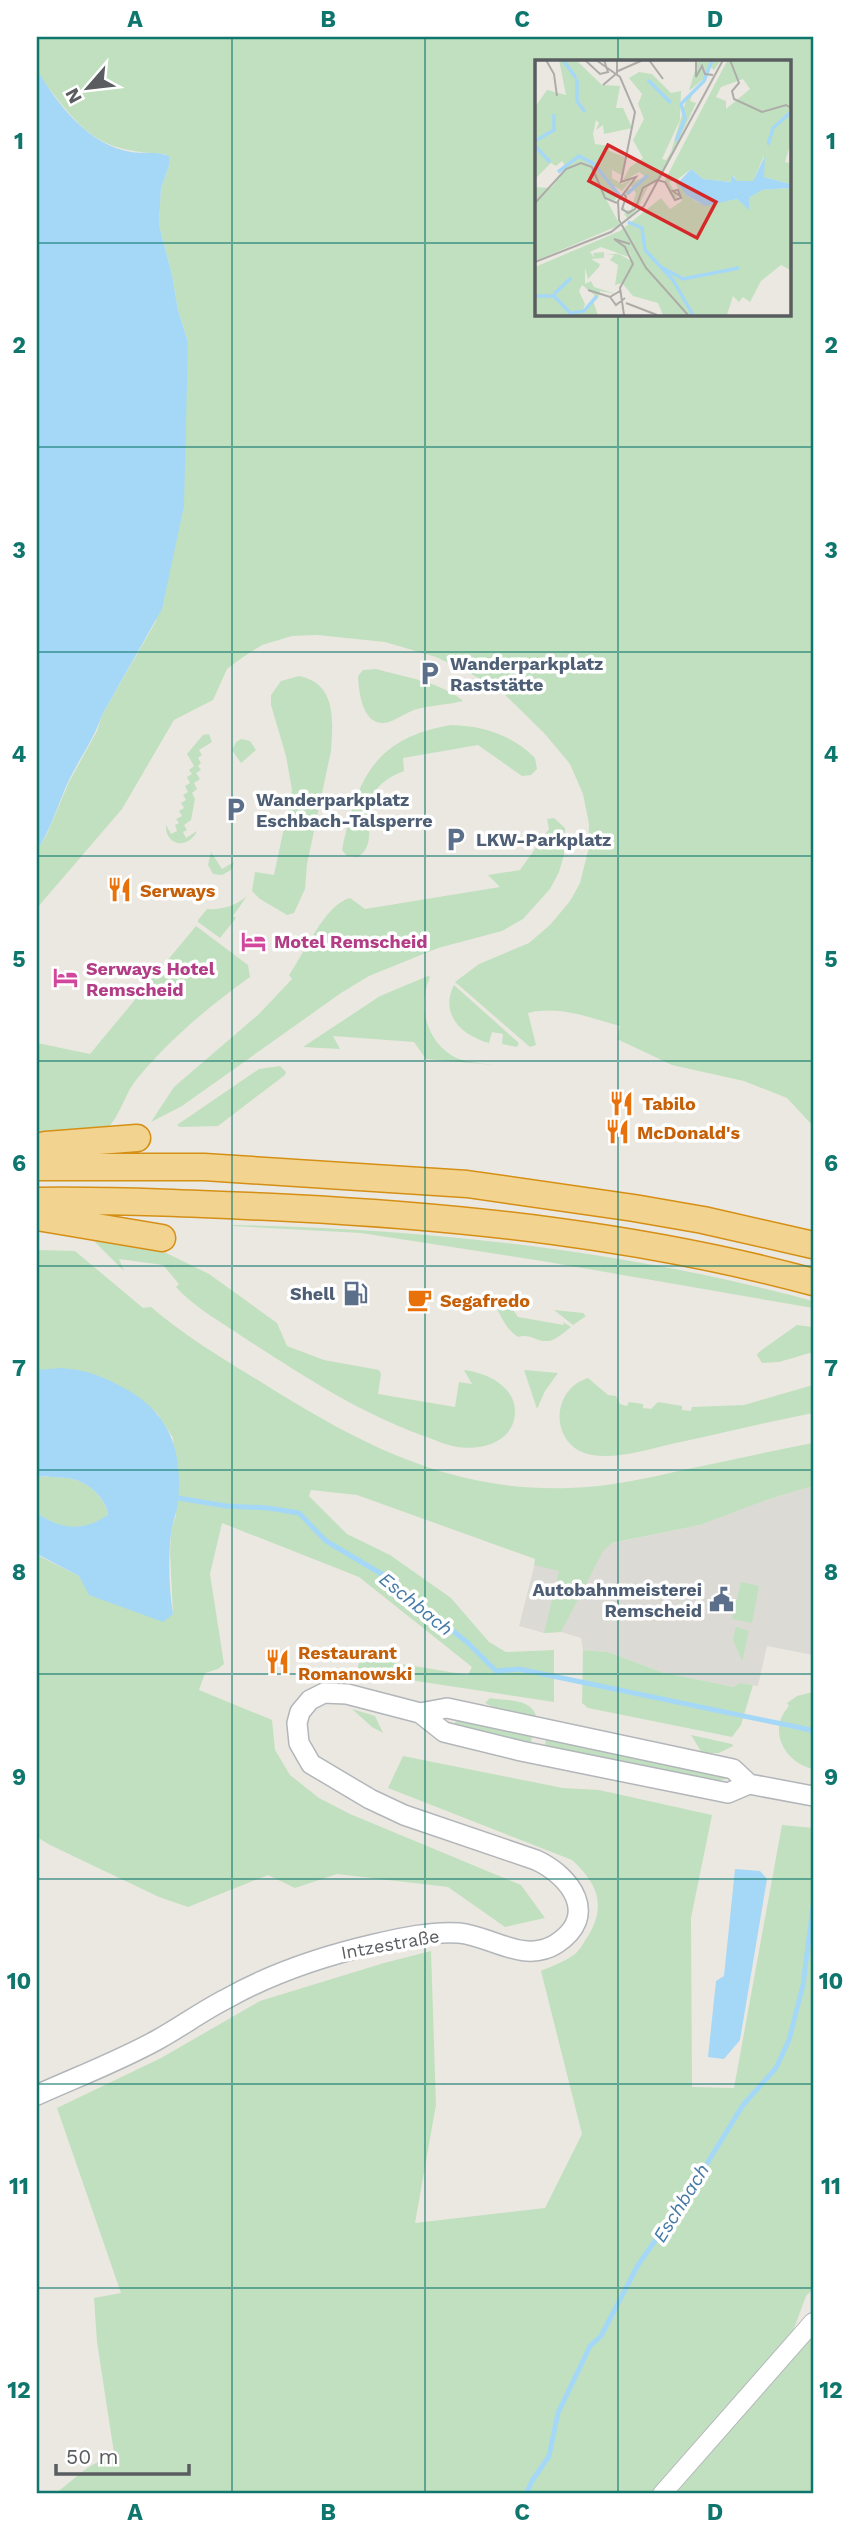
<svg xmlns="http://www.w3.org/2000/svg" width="850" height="2531" font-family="'Work Sans',sans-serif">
<rect width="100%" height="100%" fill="#ebe8e1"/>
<path fill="#dcdad5" d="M 813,1486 L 813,1655 L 767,1646 L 758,1686 L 739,1683 L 734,1687 L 661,1672 L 608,1652 L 583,1650 L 581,1638 L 561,1632 L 544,1633 L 519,1626 L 536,1559 L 700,1525 L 769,1499 Z"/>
<path fill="#c1e0bf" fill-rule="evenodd" d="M 37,37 L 813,37 L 813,1126 L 787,1098 L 744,1081 L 672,1065 L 617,1039 L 620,1026 C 590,1018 559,1005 528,1013 L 536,1045 L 530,1047 L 455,982 L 479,964 L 529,943 L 550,925 L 570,901 L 580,883 L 588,851 L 589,824 L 583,794 L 570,764 L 545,734 L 501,691 L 466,671 L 436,657 L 385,642 L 317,635 L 292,636 L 262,645 L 243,657 L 227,669 L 213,700 L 174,720 L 122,809 L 37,908 L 37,851 L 47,834 L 69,782 L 97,731 L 102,715 L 156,621 L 188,342 L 178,310 L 172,275 L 159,225 L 161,188 L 169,166 L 165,154 C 108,151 90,141 55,96 C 50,89 39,79 37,69 C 35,60 37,47 37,37 ZM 537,61 L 789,61 L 789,313 L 537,313 Z
M 376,669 C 401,676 444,683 463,701 C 447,705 430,705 414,710 C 405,713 394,722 384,723 C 362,724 359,692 358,676 L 363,670 Z
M 299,676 C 337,684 333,720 331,751 L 307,864 L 305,889 L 294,913 L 287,915 L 260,899 L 252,891 L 255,872 L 274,875 L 292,790 L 286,756 L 271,705 L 271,695 L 281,681 Z
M 451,725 C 484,726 512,735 535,758 L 537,769 L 531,775 L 522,776 L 478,745 L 403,758 L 404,771 C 343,794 387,838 358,857 L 347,856 L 342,850 C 357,779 374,738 451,725 Z
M 209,734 L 212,742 L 199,750 L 202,755 L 198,758 L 201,763 L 198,766 L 201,770 L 196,773 L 200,779 L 194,783 L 197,789 L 192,793 L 195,799 L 191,820 L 184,825 L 187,830 L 183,832 L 186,838 L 197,831 C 188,850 165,846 166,825 L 171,834 L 177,831 L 175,825 L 179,823 L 176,819 L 182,816 L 179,811 L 184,808 L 181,803 L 186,800 L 183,795 L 188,792 L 185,786 L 190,783 L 187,777 L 192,774 L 189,770 L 194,766 L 187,754 L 203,735 Z
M 241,739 L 250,741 L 256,750 L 241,763 L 232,750 L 236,742 Z
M 554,818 L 565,828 L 564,855 L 559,872 L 550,889 L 523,919 L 502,931 L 438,948 L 369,976 L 341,993 L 182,1106 L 151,1122 L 174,1087 L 259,1014 L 292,979 L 289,975 C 304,954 325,904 350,898 L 365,909 L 500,887 L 488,875 L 520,870 L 549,829 L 547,819 Z
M 211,852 L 222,869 L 234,862 L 231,870 L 222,875 L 213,874 L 208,865 Z
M 247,896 L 233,916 L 236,918 L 220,938 L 198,922 L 198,920 L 207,909 C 222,910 236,906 247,896 Z
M 196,926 L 248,965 L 250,977 C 208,1007 169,1040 136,1080 C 124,1095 117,1126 101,1132 C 89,1137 52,1136 37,1137 L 37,1043 L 90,1054 Z
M 428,976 L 430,977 C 418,1004 425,1038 451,1055 C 464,1063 480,1063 494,1065 L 426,1059 L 414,1042 L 333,1036 L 340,1049 L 303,1047 L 380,996 Z
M 454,985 L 519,1043 L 517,1047 L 502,1044 L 503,1034 L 492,1032 L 489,1043 C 462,1036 439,1014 454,985 Z
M 280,1066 L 286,1072 L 285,1075 L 218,1126 L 180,1127 L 177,1125 L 259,1069 Z
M 234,1225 C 428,1229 625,1250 813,1301 L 813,1308 L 542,1261 L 361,1233 L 233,1226 Z
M 92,1235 L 154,1247 L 209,1274 L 277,1323 L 287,1346 L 324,1360 L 379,1370 L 381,1374 L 378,1394 L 455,1407 L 459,1382 L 472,1384 L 464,1370 C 489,1373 521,1389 514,1420 C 508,1444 479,1450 457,1447 C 445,1445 433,1439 421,1435 C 357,1412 297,1372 240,1335 C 218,1320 194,1307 176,1287 L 179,1284 L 163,1265 L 119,1259 L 124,1271 L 93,1240 Z
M 37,1250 L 75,1251 L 143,1308 L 151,1307 C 185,1336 223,1359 261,1382 C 358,1443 449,1492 568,1488 C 609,1487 648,1478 688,1469 C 730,1460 772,1451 813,1443 L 813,1486 L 769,1499 L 700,1525 L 612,1543 L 603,1551 L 561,1632 L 544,1633 L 559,1571 L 534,1565 L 535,1559 L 357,1495 L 311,1490 L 309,1496 L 347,1534 L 390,1555 L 451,1598 L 489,1642 L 506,1652 L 554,1650 L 554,1702 L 357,1672 L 360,1657 L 468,1675 L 472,1667 L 359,1577 L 222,1523 L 210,1574 L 224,1664 L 218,1669 L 205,1673 L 199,1690 L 272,1720 L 275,1750 L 290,1775 L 319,1798 L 350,1814 L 521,1885 L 545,1918 L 505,1927 L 448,1887 L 337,1874 L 295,1888 L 268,1875 L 188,1907 L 159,1897 L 50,1845 L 37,1837 L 37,1555 L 79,1576 L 173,1614 L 170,1553 L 171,1530 L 176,1515 L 173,1438 L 157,1413 L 135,1395 L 46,1370 L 37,1370 Z
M 501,1302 L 508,1302 L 518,1317 L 564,1325 L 563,1322 L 571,1327 C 564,1332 555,1342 546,1341 C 534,1341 531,1333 518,1337 C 507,1330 503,1320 497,1309 Z
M 554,1310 L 583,1313 L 586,1316 L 573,1325 Z
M 797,1325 L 813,1327 L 813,1352 L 779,1362 L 762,1363 L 757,1355 L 759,1352 Z
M 524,1370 L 558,1373 L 545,1391 L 537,1409 Z
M 588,1378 L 608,1395 L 616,1396 L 620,1404 L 627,1406 L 629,1402 L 643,1404 L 643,1408 L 651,1409 L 658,1402 L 682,1406 L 682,1410 L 691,1411 L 692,1407 L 744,1405 L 813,1385 L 813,1413 C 766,1422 719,1434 671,1444 C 646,1450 618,1459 592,1455 C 550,1448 549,1390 588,1378 Z
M 37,1476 C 49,1478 64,1476 76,1480 C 91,1484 107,1501 108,1516 C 81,1532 63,1531 37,1513 Z
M 741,1582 L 759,1586 L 752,1623 L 732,1619 Z
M 736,1627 L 749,1631 L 742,1661 L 733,1640 Z
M 583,1650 L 608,1652 L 661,1672 L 734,1687 L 739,1683 L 753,1685 L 741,1725 L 732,1737 L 588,1708 L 582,1703 Z
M 813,1692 L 813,1769 C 784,1762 767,1730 789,1706 L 787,1703 L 797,1696 Z
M 490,1698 C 508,1701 533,1698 537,1719 L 502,1711 L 485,1703 Z
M 352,1709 L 375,1716 L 383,1733 L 372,1727 Z
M 457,1721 L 532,1736 L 531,1744 L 456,1725 L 454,1723 Z
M 691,1735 L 732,1744 L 733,1746 L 719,1753 L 702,1753 Z
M 546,1739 L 730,1777 L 730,1778 L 716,1781 L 545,1746 Z
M 403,1756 L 563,1788 L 599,1790 L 712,1815 L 691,1918 L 692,2087 L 734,2088 L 782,1825 L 813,1828 L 813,2289 L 806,2296 L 793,2331 L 652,2494 L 55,2494 L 87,2468 L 114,2453 L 97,2342 L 94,2298 L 121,2293 L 57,2108 L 161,2058 L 260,2001 L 384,1963 L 431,1951 L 436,2105 L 415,2223 L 545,2208 L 582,2134 L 541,1971 C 552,1966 566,1961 575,1954 C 580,1950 584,1942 588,1936 C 607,1905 597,1883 572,1860 L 388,1788 Z
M 813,2334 L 813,2494 L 674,2494 Z"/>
<path fill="#a5d8f6" d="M 37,70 C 58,105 89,145 131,152 C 143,154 157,151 169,156 L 169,166 L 161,188 L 159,225 L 172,275 L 178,310 L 188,342 L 184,506 L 162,609 L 102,715 C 94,739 80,758 69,780 C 58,804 51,829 37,851 Z
M 61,1368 C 88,1370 102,1376 126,1389 C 171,1414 183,1453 178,1502 C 177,1513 172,1523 171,1533 C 168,1558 169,1589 173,1614 L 163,1622 L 89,1595 L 79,1576 L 37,1554 L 37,1513 C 62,1530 82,1532 108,1515 C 107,1500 90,1484 76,1480 C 63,1476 49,1478 37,1476 L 37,1370 Z
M 735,1869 L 760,1871 L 767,1879 L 740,2040 L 724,2059 L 708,2057 L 716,1981 L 724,1976 Z"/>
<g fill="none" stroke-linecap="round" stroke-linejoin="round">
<path stroke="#a5d8f6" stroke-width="5" d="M 172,1497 L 226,1506 L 268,1508 L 299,1513 L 326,1541 L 385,1576 L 468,1643 L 496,1671 L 519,1669 L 811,1730 L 813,1733
M 526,2494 L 532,2481 L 549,2456 L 558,2413 L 590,2346 L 601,2336 L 638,2265 L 690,2191 L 743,2105 L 776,2068 L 789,2040 L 803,1985 L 813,1906"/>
<defs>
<path id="tertiary" d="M 662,2494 L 813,2322"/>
<path id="secondary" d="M 420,1713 L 444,1732 L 521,1751 L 728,1793 L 749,1784
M 37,2095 C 77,2077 119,2061 157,2040 C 181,2027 202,2011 226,1999 C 272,1973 323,1956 375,1944 C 401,1938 432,1931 459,1933 C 491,1936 524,1964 556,1944 C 600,1916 571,1876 536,1860 L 404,1815 L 370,1799 L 311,1764 L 299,1743 L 297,1723 L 300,1712 L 310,1700 L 324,1693 L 347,1694 L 420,1713 L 447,1708 L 733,1769 L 749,1784 L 813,1796"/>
<path id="motorway" d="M 37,1147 L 46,1145 L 137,1138
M 37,1167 L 204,1167 L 467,1184 L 634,1208 L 703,1220 L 813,1245
M 37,1201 C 121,1200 206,1204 291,1208 C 466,1217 643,1236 813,1282
M 37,1217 L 162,1238"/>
</defs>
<use href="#tertiary" stroke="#b3b6ba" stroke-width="20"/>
<use href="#secondary" stroke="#b2b6ba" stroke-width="22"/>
<use href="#motorway" stroke="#d68f15" stroke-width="29"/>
<use href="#tertiary" stroke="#fff" stroke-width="18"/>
<use href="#secondary" stroke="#fff" stroke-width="19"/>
<use href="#motorway" stroke="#f2d490" stroke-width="26"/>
</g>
<path fill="none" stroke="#0f766e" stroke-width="2" stroke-opacity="0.55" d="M 232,37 L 232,2494M 425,37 L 425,2494M 618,37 L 618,61M 37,243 L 537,243M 789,243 L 813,243M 618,313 L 618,2494M 37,447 L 813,447M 37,652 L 813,652M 37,856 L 813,856M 37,1061 L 813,1061M 37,1266 L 813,1266M 37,1470 L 813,1470M 37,1674 L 813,1674M 37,1879 L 813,1879M 37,2084 L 813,2084M 37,2288 L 813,2288"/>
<defs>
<symbol id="parking-bare" viewBox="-9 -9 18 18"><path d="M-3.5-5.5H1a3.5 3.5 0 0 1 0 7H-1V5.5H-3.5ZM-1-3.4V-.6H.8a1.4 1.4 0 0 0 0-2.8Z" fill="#5c6f8a" stroke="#fff" stroke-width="2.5" paint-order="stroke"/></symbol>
<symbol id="restaurant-bare" viewBox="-9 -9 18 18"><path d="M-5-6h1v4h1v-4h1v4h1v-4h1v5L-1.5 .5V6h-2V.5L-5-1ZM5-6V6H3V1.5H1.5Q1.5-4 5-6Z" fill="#e8710a" stroke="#fff" stroke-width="2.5" paint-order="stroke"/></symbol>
<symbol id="hotel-bare" viewBox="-9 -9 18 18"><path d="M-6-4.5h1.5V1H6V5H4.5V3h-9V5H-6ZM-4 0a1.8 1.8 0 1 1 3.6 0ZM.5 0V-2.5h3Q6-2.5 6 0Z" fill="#d1479c" stroke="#fff" stroke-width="2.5" paint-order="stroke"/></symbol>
<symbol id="fuel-bare" viewBox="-9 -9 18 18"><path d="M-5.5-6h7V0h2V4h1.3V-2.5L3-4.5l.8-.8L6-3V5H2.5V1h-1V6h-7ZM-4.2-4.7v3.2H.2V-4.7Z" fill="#5c6f8a" stroke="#fff" stroke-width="2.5" paint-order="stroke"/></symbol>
<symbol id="cafe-bare" viewBox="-9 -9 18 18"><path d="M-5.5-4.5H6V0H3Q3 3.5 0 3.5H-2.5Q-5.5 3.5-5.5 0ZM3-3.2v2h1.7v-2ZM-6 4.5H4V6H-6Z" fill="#e8710a" stroke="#fff" stroke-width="2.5" paint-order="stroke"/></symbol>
<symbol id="civic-bare" viewBox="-9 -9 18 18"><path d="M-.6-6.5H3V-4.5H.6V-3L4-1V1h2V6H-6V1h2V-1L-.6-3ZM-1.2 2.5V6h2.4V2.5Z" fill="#5c6f8a" stroke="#fff" stroke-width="2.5" paint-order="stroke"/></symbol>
</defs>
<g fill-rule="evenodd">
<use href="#parking-bare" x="412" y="656" width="35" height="35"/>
<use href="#parking-bare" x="218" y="792" width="35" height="35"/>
<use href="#parking-bare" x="438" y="822" width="35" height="35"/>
<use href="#restaurant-bare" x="102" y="872" width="35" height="35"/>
<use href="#hotel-bare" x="236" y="924" width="35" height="35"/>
<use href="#hotel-bare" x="48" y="960" width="35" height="35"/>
<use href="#restaurant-bare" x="604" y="1086" width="35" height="35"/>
<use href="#restaurant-bare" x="600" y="1114" width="35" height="35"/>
<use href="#fuel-bare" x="338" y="1276" width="35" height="35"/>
<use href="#cafe-bare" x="402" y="1282" width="35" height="35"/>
<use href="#civic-bare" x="704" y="1582" width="35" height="35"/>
<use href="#restaurant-bare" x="260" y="1644" width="35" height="35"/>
</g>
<g text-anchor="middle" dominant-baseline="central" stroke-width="7" stroke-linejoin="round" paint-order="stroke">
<g font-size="18" font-weight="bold" fill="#4e5e75" stroke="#fff" text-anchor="start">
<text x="450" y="663">Wanderparkplatz<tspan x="450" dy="21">Raststätte</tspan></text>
<text x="256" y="799">Wanderparkplatz<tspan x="256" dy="21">Eschbach-Talsperre</tspan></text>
<text x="476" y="839">LKW-Parkplatz</text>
<text x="335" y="1293" text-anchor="end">Shell</text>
<text x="702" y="1589" text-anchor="end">Autobahnmeisterei<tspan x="702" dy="21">Remscheid</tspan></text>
</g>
<g font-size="18" font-weight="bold" fill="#c56008" stroke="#fff" text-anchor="start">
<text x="140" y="890">Serways</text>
<text x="642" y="1103">Tabilo</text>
<text x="637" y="1132">McDonald's</text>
<text x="440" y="1300">Segafredo</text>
<text x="298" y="1652">Restaurant<tspan x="298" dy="21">Romanowski</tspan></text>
</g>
<g font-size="18" font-weight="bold" fill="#b23c85" stroke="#fff" text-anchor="start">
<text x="274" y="941">Motel Remscheid</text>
<text x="86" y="968">Serways Hotel<tspan x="86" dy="21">Remscheid</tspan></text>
</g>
<g font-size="18" fill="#595d60" stroke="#fff">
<text transform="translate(390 1944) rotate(-10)">Intzestraße</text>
</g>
<g font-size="19" font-style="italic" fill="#457aa6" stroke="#fff">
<text transform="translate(416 1604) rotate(39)">Eschbach</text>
<text transform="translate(681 2203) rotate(-58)">Eschbach</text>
</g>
</g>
<g transform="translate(535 60)">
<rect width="256" height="256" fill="#ebe8e1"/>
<path d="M 24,0 L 41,0 L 67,25 L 85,26 L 81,48 L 88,48 L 97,68 L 69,74 L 68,65 L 61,70 L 64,63 L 61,60 L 58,74 L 60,84 L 81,87 L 74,87 L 74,91 L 90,97 L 88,116 L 77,110 L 77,118 L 87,124 L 97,119 L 87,131 L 76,124 L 85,134 L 80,140 L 71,139 L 85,165 L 0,201 L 0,127 L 16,128 L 32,108 L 27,101 L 21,106 L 16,103 L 0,119 L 0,47 L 12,30 L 31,35 ZM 163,0 L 186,0 L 179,10 L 174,6 L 173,15 L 154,31 ZM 255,0 L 255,85 L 250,102 L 255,103 L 255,124 L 229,117 L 229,96 L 218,121 L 202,121 L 198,115 L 196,122 L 168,119 L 156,109 L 143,119 L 151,135 L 162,142 L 170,145 L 202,139 L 214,149 L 214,138 L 227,130 L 255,128 L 255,210 L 246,205 L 226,221 L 215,242 L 208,237 L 204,242 L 198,236 L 192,255 L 128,255 L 123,243 L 98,236 L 87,223 L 80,225 L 83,205 L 75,200 L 79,195 L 70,194 L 84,194 L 98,202 L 94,191 L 94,197 L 66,187 L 55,192 L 60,198 L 58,193 L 69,192 L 69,198 L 56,199 L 65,204 L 64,207 L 53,219 L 50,208 L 50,224 L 56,221 L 59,227 L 81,234 L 65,231 L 63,238 L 47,225 L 44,231 L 50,244 L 48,250 L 58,241 L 63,255 L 0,255 L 0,207 L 85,171 L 126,138 L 135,149 L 147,141 L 140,120 L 134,122 L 144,140 L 135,134 L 130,120 L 192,1 ZM 208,19 L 215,29 L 191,49 L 191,41 L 181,37 L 186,27 ZM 104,12 L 117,14 L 136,33 L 146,31 L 145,60 L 127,99 L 131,100 L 136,92 L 152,37 L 158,32 L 155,41 L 161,43 L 126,118 L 123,121 L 113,127 L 103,147 L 123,124 L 93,159 L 89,154 L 99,151 L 109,129 L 124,119 L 108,128 L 97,151 L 94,153 L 89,150 L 87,147 L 88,144 L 90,150 L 96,150 L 101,133 L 95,125 L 92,136 L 89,132 L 97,122 L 111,117 L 104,112 L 87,122 L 95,107 L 108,98 L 98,80 L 109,59 L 103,44 L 107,34 L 94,18 Z" fill="#c1e0bf" fill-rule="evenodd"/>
<path d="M 230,96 L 229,117 L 255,124 L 255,128 L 227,130 L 214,138 L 214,150 L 202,139 L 170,146 L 151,135 L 143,123 L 156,109 L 168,119 L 196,122 L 197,115 L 202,121 L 218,121 Z" fill="#a5d8f6"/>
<path fill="none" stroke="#a5d8f6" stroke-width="3.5" d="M 28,0 L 41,18M 42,19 L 42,41 L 50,52M 113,20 L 136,43M 0,81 L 19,70 L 19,54M 141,81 L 150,58 L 146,44 L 169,21 L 177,0M 233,85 L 238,68 L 256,52M 0,86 L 15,102M 23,112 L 44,96 L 59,104 L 85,136M 92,134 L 113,115M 93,162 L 107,168 L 110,190 L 138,220 L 158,255M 126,207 L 148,219 L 204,208M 19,234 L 36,218M 0,236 L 19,236 L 37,255M 37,253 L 49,251 L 62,236"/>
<path fill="none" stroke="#adaca9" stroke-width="2" d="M 11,0 L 19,14 L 22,36M 50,0 L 65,14 L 73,12 L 69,0M 61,0 L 85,17 L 100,52 L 86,122 L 101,117 L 83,141 L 84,160 L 111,208 L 153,255M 114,0 L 128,19M 161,0 L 161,17 L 167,6 L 170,14 L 178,15M 195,0 L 204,23 L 197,31 L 199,39 L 227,52 L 251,45 L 256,48M 83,11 L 108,0M 68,25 L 82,13 L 82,0M 88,133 L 91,137 L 87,149 L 93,153 L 100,149 L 108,128 L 122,120 L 130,122 L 140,140 L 146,138 L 143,130 L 138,131 L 145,136M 0,143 L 31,109 L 46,103 L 57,107 L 70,138 L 82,143M 0,202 L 76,172 L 109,146 L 188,0M 53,230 L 75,237 L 85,231M 75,237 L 81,245 L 90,238M 91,243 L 122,255M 89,255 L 85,228 L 98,204 L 90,187 L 79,179 L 95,184"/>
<path fill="#d62828" fill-opacity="0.15" stroke="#d62828" stroke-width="3.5" d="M 73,85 L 181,142 L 162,178 L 54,121 Z"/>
<rect width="256" height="256" fill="none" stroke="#595d60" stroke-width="3.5"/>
</g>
<rect width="850" height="2531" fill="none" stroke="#ffffff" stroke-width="77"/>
<g transform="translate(88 88) rotate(242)" stroke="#ffffff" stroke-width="5" paint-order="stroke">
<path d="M0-5L12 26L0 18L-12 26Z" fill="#595d60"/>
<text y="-10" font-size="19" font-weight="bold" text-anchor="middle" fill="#595d60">N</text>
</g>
<path d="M56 2464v10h133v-10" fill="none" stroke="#595d60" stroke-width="3.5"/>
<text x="66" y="2464" font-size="21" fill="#595d60" stroke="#ffffff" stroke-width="5" paint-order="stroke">50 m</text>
<rect x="38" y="38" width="774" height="2454" fill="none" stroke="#0f766e" stroke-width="2.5"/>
<g font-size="23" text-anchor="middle" font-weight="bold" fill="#0f766e">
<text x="135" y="27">A</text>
<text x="328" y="27">B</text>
<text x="522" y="27">C</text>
<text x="715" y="27">D</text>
<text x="19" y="149">1</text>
<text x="831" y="149">1</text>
<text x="19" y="353">2</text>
<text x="831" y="353">2</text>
<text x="19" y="558">3</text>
<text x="831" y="558">3</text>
<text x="19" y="762">4</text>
<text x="831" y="762">4</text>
<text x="19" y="967">5</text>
<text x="831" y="967">5</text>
<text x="19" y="1171">6</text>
<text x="831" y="1171">6</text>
<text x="19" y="1376">7</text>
<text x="831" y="1376">7</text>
<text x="19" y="1580">8</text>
<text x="831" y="1580">8</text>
<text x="19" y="1785">9</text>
<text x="831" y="1785">9</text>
<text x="19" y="1989">10</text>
<text x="831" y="1989">10</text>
<text x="19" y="2194">11</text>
<text x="831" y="2194">11</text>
<text x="19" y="2398">12</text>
<text x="831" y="2398">12</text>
<text x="135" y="2520">A</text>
<text x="328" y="2520">B</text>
<text x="522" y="2520">C</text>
<text x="715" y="2520">D</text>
</g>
</svg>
